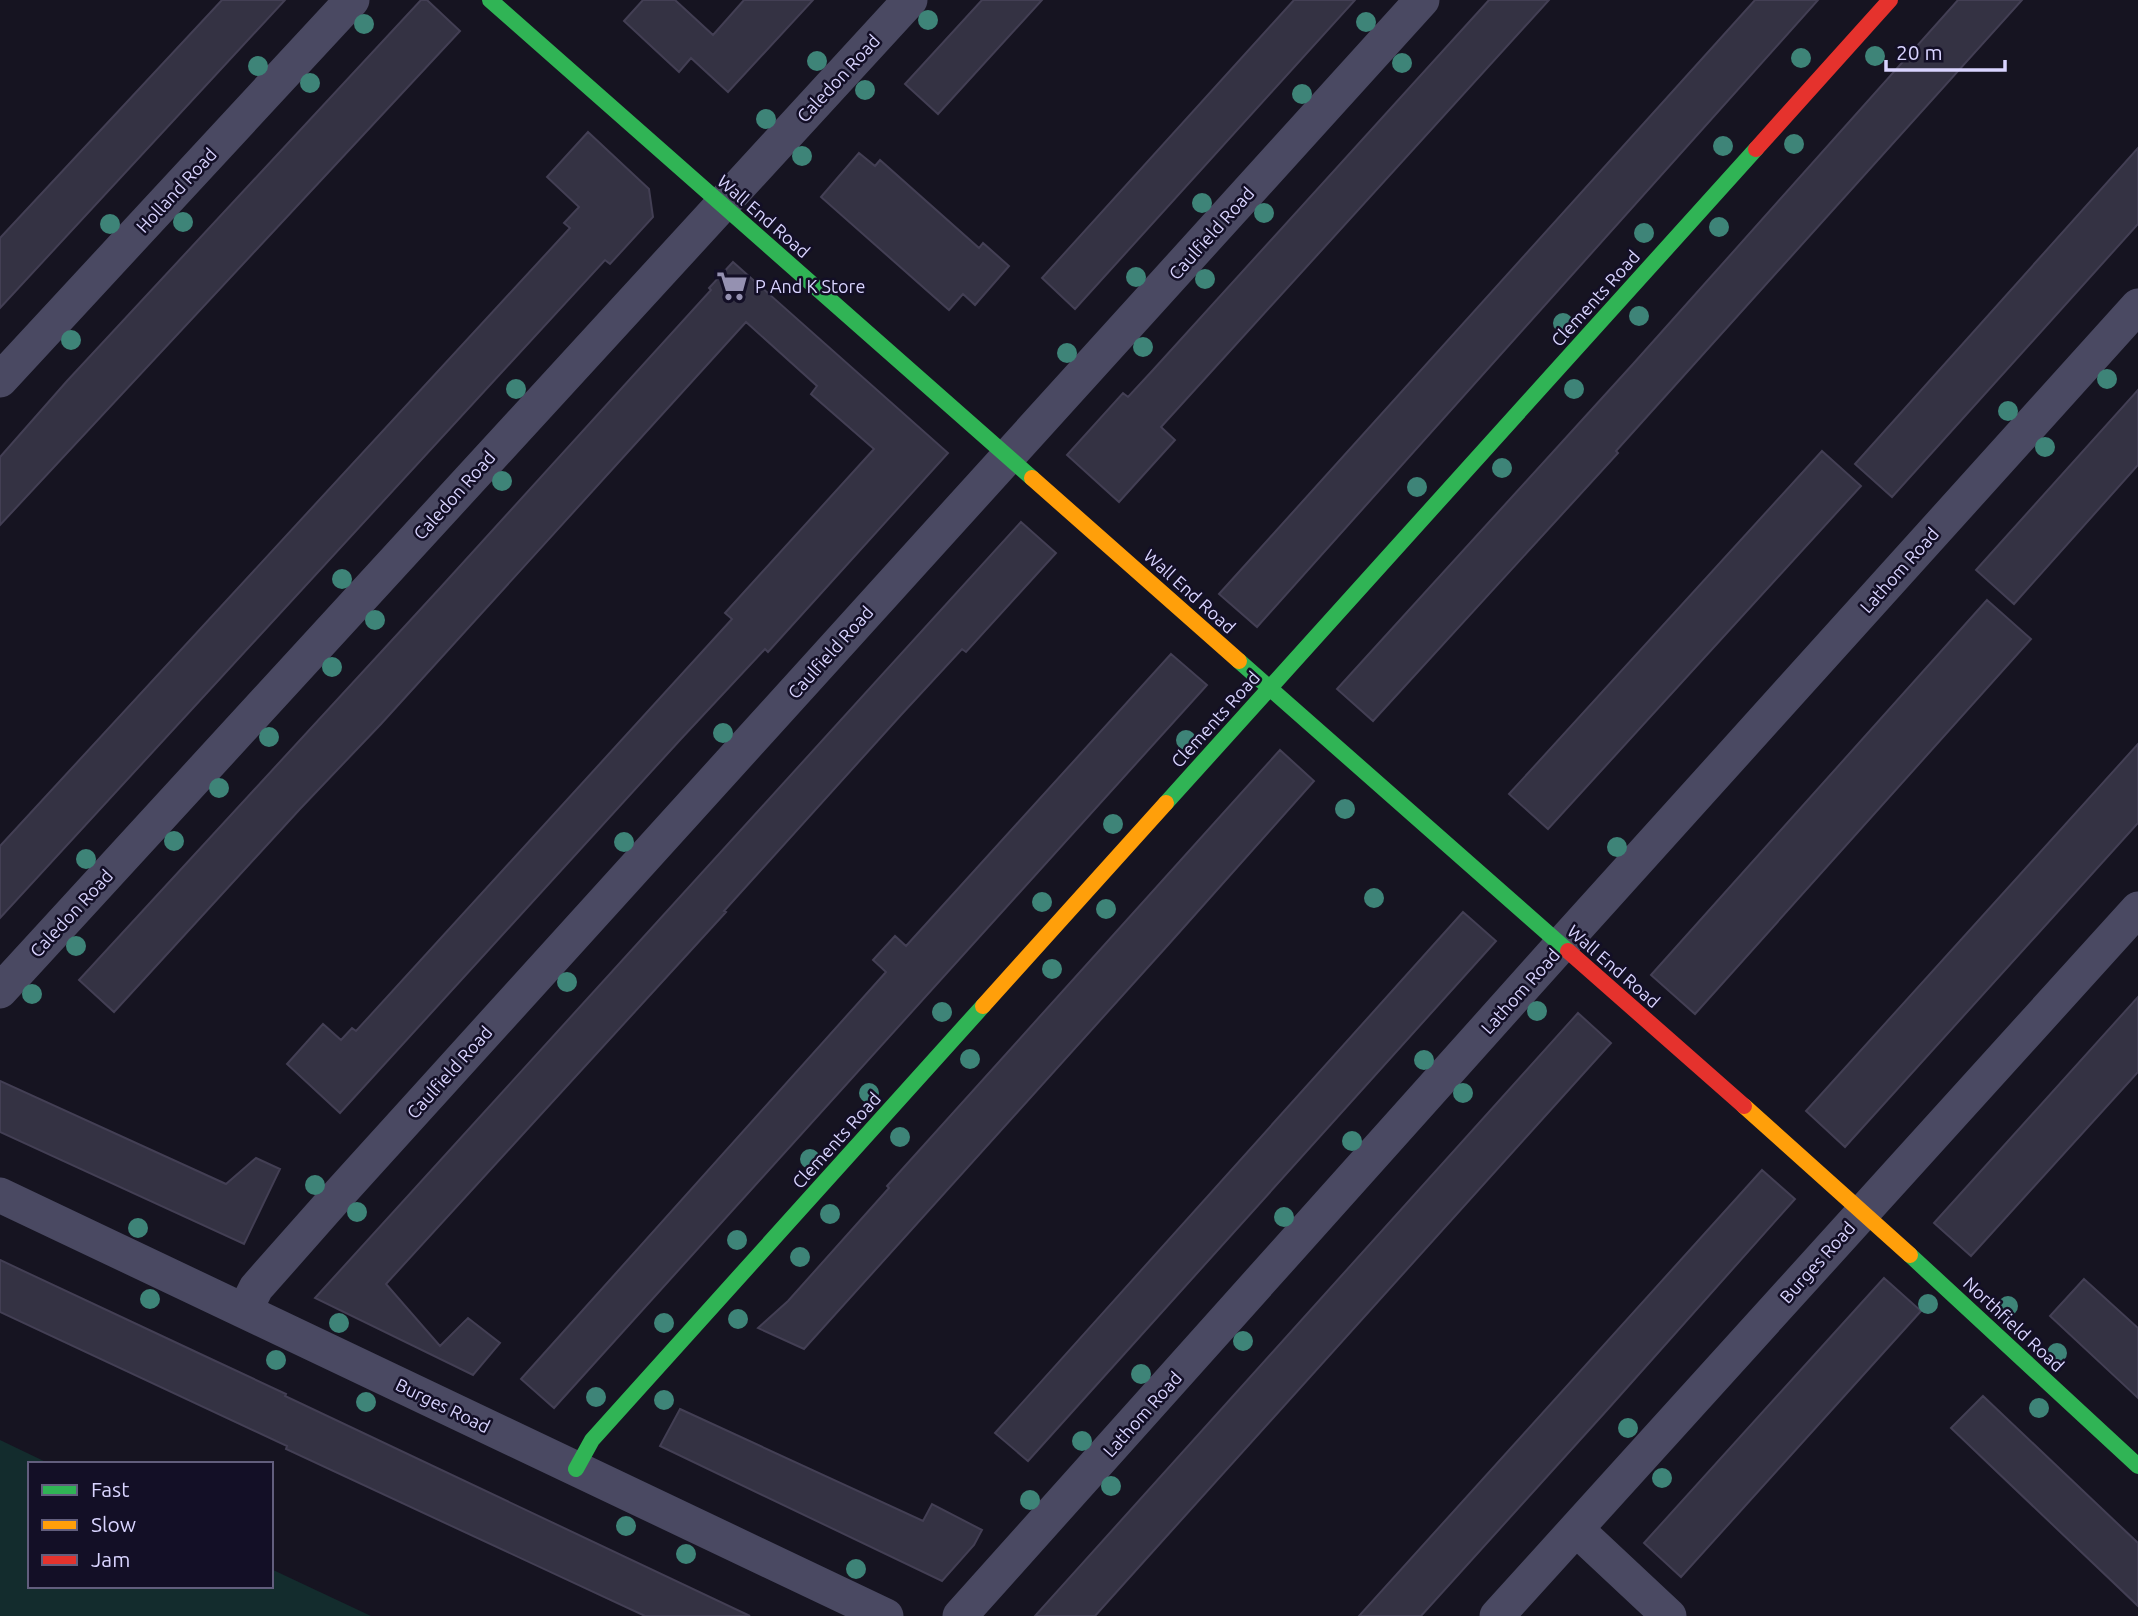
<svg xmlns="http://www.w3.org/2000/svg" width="2138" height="1616" font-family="Ubuntu,sans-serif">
<rect width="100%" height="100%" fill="#161421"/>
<path fill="#132c2d" d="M 0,1440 L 50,1464 L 30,1464 L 30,1586 L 271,1586 L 271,1569 L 371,1616 L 0,1616 Z"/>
<path fill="#343243" stroke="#433f54" stroke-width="2" d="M 222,0 L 285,0 L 0,308 L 0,238 Z
M 421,0 L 427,0 L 460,31 L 0,525 L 0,457 L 67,381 Z
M 643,0 L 675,0 L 713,35 L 744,0 L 813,0 L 728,92 L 691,58 L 679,72 L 624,21 Z
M 982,0 L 1042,0 L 938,114 L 905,84 Z
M 1294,0 L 1355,0 L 1075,309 L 1042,278 Z
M 1489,0 L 1549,0 L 1161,427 L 1175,440 L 1119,502 L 1067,455 L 1123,393 L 1128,397 L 1153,370 Z
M 1755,0 L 1818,0 L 1257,627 L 1219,594 Z
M 1958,0 L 2022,0 L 1616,451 L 1618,453 L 1373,721 L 1337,689 L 1633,364 Z
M 588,132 L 649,189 L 653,217 L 610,264 L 605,260 L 0,918 L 0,846 L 570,228 L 564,223 L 579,207 L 547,177 Z
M 2138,148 L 2138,224 L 1892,497 L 1855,464 Z
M 859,153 L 875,166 L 880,160 L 979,248 L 983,243 L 1009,266 L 975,305 L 963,294 L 949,310 L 821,197 Z
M 733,262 L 948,453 L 768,652 L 765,649 L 680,740 L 340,1113 L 287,1064 L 323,1024 L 341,1040 L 352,1028 L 356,1031 L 732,619 L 725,613 L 874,449 L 811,394 L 817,386 L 746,322 L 381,724 L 300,809 L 114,1012 L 79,980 L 440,588 L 711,290 L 709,288 Z
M 2138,390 L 2138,465 L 2014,604 L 1976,570 Z
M 1822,451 L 1861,486 L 1548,829 L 1509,794 Z
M 1021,522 L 1056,553 L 966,652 L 962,649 L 901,715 L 724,911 L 726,912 L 386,1284 L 440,1346 L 468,1318 L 500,1343 L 473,1375 L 315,1298 Z
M 1987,600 L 2031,639 L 1695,1014 L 1651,975 Z
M 1171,654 L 1207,685 L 554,1408 L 521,1379 L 886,972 L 873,960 L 895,936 L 906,946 Z
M 2138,744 L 2138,823 L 1845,1147 L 1806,1111 Z
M 1280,750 L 1314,781 L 1168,945 L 804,1349 L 758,1328 L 788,1301 L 889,1188 L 887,1186 Z
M 1463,912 L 1496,941 L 1028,1461 L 995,1433 Z
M 2138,997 L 2138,1072 L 1971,1256 L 1934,1223 Z
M 1578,1013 L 1611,1043 L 1147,1558 L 1095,1616 L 1035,1616 Z
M 0,1081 L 226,1184 L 256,1158 L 280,1169 L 244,1244 L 0,1132 Z
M 1762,1170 L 1795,1199 L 1608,1409 L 1421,1616 L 1359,1616 Z
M 0,1260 L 209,1358 L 286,1394 L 285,1396 L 750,1616 L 645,1616 L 286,1449 L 287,1446 L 0,1312 Z
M 1884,1278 L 1921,1311 L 1681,1577 L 1644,1543 Z
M 2084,1279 L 2138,1328 L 2138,1398 L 2050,1316 Z
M 1983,1396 L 2138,1543 L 2138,1606 L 1951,1428 Z
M 680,1409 L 923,1521 L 932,1504 L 982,1530 L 974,1545 L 942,1581 L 660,1446 Z"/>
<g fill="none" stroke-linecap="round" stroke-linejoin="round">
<path stroke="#4a4962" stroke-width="35" d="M 0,380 L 352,0
M 0,991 L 910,0
M 0,1195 L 886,1616
M 245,1310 L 256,1288 L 340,1193 L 1422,0
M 1576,1529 L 1669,1616
M 960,1616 L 1561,945 L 2138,306
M 1497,1616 L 2138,909"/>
<path stroke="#30b455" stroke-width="16" d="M 490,0 L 1032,478
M 1239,661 L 1568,951
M 1166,803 L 1756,149
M 1910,1255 L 2138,1466
M 576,1469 L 592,1440 L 983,1006"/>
<path stroke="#ff9f0a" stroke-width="16" d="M 1032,478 L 1239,661
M 983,1006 L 1166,803
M 1744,1106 L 1910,1255"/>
<path stroke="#e5322d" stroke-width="16" d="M 1756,149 L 1890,0
M 1568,951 L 1744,1106"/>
</g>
<g fill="#3e8478">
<circle cx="928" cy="20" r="10"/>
<circle cx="1366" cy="22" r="10"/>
<circle cx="364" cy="24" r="10"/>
<circle cx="1875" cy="56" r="10"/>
<circle cx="1801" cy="58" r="10"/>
<circle cx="817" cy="61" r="10"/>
<circle cx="1402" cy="63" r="10"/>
<circle cx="258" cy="66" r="10"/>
<circle cx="310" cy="83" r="10"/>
<circle cx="865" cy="90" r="10"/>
<circle cx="1302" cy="94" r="10"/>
<circle cx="766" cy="119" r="10"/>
<circle cx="1794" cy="144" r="10"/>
<circle cx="1723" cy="146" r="10"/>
<circle cx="802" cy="156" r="10"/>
<circle cx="1202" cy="203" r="10"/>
<circle cx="1264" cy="213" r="10"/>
<circle cx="183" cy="222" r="10"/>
<circle cx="110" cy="224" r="10"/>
<circle cx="1719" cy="227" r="10"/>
<circle cx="1644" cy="233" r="10"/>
<circle cx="1136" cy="277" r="10"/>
<circle cx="1205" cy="279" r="10"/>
<circle cx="1639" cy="316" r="10"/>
<circle cx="1563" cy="323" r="10"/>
<circle cx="71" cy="340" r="10"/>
<circle cx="1143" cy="347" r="10"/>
<circle cx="1067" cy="353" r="10"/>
<circle cx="2107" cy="379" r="10"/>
<circle cx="516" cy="389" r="10"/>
<circle cx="1574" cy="389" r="10"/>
<circle cx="2008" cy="411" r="10"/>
<circle cx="2045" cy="447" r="10"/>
<circle cx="1502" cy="468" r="10"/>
<circle cx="502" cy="481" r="10"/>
<circle cx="1417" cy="487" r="10"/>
<circle cx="342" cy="579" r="10"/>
<circle cx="375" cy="620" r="10"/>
<circle cx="332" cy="667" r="10"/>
<circle cx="723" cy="733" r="10"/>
<circle cx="269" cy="737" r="10"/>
<circle cx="1186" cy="740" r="10"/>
<circle cx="219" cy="788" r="10"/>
<circle cx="1345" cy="809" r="10"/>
<circle cx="1113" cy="824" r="10"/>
<circle cx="174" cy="841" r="10"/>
<circle cx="624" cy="842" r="10"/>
<circle cx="1617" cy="847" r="10"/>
<circle cx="86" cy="859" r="10"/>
<circle cx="1374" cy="898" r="10"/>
<circle cx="1042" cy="902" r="10"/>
<circle cx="1106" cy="909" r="10"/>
<circle cx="76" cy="946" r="10"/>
<circle cx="1052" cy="969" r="10"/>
<circle cx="567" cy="982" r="10"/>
<circle cx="32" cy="994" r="10"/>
<circle cx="1537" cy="1011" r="10"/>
<circle cx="942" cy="1012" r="10"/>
<circle cx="970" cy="1059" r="10"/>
<circle cx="1424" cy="1060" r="10"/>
<circle cx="869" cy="1093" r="10"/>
<circle cx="1463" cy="1093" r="10"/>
<circle cx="900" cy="1137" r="10"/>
<circle cx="1352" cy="1141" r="10"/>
<circle cx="810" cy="1159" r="10"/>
<circle cx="315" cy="1185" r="10"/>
<circle cx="357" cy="1212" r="10"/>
<circle cx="830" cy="1214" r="10"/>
<circle cx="1284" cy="1217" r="10"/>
<circle cx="138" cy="1228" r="10"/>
<circle cx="737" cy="1240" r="10"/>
<circle cx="800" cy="1257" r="10"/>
<circle cx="150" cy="1299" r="10"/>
<circle cx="1928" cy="1304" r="10"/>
<circle cx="2008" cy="1306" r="10"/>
<circle cx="738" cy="1319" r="10"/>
<circle cx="339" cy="1323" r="10"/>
<circle cx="664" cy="1323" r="10"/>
<circle cx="1243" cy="1341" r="10"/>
<circle cx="2057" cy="1353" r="10"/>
<circle cx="276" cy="1360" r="10"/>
<circle cx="1141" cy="1374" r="10"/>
<circle cx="596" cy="1397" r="10"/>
<circle cx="664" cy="1400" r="10"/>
<circle cx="366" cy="1402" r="10"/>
<circle cx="2039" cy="1408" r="10"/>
<circle cx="1628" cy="1428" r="10"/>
<circle cx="1082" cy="1441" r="10"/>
<circle cx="1662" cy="1478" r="10"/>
<circle cx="1111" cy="1486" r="10"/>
<circle cx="1030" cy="1500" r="10"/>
<circle cx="626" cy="1526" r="10"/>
<circle cx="686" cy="1554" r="10"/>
<circle cx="856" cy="1569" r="10"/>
</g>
<defs>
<symbol id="supermarket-bare" viewBox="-9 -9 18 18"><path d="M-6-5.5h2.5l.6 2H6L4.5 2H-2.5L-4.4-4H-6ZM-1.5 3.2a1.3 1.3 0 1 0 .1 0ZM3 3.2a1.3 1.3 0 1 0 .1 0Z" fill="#9591b1" stroke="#130f26" stroke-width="2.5" paint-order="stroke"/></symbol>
</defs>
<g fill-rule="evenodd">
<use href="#supermarket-bare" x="710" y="264" width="44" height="44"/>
</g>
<g text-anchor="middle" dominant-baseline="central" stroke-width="5" stroke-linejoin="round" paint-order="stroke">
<g font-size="18" fill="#d9d4ff" stroke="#130f26">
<text transform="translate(838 78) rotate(-47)">Caledon Road</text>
<text transform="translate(176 190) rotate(-47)">Holland Road</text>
<text transform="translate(764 216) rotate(41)">Wall End Road</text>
<text transform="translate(1211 233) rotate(-48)">Caulfield Road</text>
<text transform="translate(1595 298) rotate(-48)">Clements Road</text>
<text transform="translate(454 495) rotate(-48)">Caledon Road</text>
<text transform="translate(1899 570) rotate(-48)">Lathom Road</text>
<text transform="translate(1190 591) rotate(42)">Wall End Road</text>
<text transform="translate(830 652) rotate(-48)">Caulfield Road</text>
<text transform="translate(1215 719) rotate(-48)">Clements Road</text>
<text transform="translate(71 913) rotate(-47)">Caledon Road</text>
<text transform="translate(1614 966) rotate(41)">Wall End Road</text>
<text transform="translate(1520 991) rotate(-48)">Lathom Road</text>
<text transform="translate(449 1072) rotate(-48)">Caulfield Road</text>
<text transform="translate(836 1140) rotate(-48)">Clements Road</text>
<text transform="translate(1817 1262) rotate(-48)">Burges Road</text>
<text transform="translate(2014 1324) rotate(43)">Northfield Road</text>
<text transform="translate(443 1405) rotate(26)">Burges Road</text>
<text transform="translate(1142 1414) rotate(-48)">Lathom Road</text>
</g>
<g font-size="18" fill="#d9d4ff" stroke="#130f26" text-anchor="start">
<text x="755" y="286">P And K Store</text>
</g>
</g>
<rect x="28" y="1462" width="245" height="126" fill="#130f26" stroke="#625e7d" stroke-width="2"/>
<rect x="42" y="1485" width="35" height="10" fill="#30b455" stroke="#625e7d" stroke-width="2"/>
<text x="91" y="1497" font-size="21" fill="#d9d4ff">Fast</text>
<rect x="42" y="1520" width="35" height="10" fill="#ff9f0a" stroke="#625e7d" stroke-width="2"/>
<text x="91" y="1532" font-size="21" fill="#d9d4ff">Slow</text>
<rect x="42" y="1555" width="35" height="10" fill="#e5322d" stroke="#625e7d" stroke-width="2"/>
<text x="91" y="1567" font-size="21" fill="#d9d4ff">Jam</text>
<path d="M1886 60v10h119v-10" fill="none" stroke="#d9d4ff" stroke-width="3.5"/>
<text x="1896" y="60" font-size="21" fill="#d9d4ff" stroke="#130f26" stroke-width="5" paint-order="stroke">20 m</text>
</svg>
